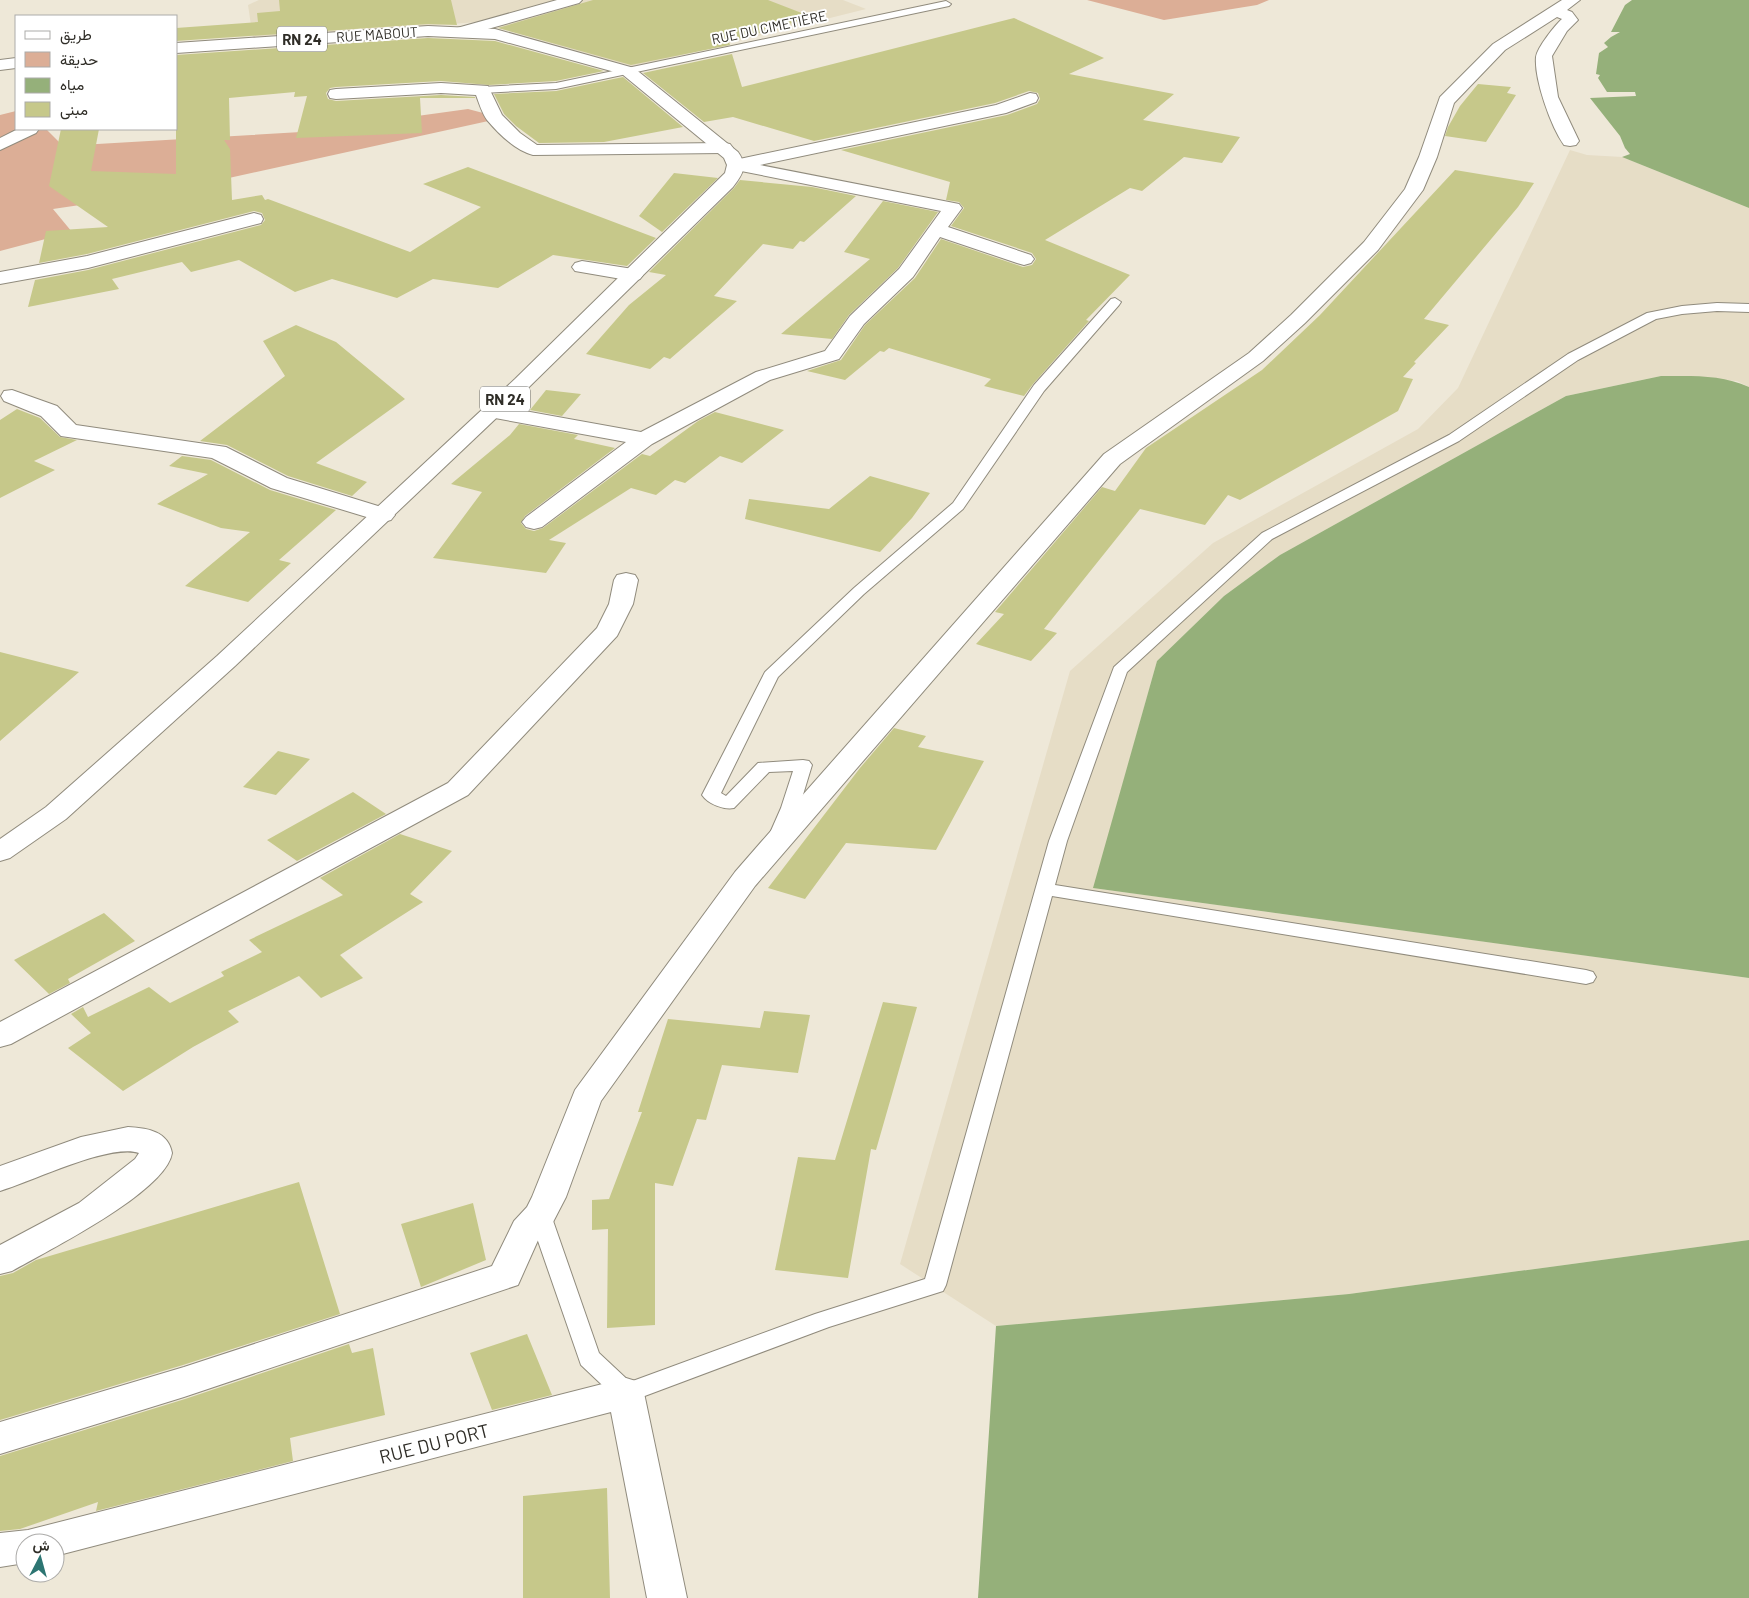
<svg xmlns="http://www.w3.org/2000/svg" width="1749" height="1598" font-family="Barlow,Vazirmatn,sans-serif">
<rect width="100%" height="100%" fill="#eee8d8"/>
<path fill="#e6ddc6" d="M 259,0 L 843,0 L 866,9 L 633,67 L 478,22 L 253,39 L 248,5 Z
M 1570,150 L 1587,155 L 1622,157 L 1749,208 L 1749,387 L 1737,381 L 1661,376 L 1566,396 L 1280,555 L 1224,596 L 1157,661 L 1094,888 L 1749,978 L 1749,1240 L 1349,1294 L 996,1326 L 900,1264 L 1070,671 L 1213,543 L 1418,429 L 1458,388 Z"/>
<path fill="#dcae96" d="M 1087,0 L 1269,0 L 1257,5 L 1164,20 Z
M 468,109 L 502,118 L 161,193 L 53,209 L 72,232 L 0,251 L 0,115 L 16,111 L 16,129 L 46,129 L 63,146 L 301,132 Z"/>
<path fill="#95b07a" d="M 1632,0 L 1749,0 L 1749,208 L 1622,157 L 1630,154 L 1625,148 L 1620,136 L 1590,98 L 1636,96 L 1635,92 L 1607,92 L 1598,78 L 1600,75 L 1596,74 L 1599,53 L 1608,47 L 1604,43 L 1611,37 L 1620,32 L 1611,32 L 1625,5 Z
M 1661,376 C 1691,376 1721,374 1749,387 L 1749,978 L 1093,888 L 1157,661 L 1224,596 L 1280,555 L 1566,396 Z
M 1749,1240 L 1749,1598 L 978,1598 L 996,1326 L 1349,1294 Z"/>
<path fill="#c6c88a" d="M 279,0 L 451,0 L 457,25 L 428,24 L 176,41 L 176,28 L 258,22 L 257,13 L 280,11 Z
M 593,0 L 768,0 L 812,17 L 729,42 L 730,45 L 631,65 L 498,28 Z
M 1014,18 L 1104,58 L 1069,74 L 1174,94 L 1143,120 L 1240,137 L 1222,163 L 1184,157 L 1142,191 L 1130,188 L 1045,240 L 1130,275 L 1086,320 L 1089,321 L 1033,384 L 1024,396 L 984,386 L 991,379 L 889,348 L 884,352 L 880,351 L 845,380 L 807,371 L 841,360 L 865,325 L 915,278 L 941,239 L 1023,267 L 1032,265 L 1036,259 L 1032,253 L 951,226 L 964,208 L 959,202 L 946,200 L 950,182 L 841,150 L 1007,115 L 1037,104 L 1040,99 L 1038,93 L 1029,91 L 995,103 L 814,141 L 733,117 L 704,122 L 643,73 L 732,54 L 742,87 Z
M 428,38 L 495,41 L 604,71 L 556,81 L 489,85 L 441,81 L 336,87 L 330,88 L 326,93 L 328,99 L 336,101 L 441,95 L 475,97 L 475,98 L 420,98 L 422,133 L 296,138 L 307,96 L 294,97 L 295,92 L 229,98 L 230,140 L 224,140 L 230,149 L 232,200 L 262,195 L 265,200 L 268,199 L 410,252 L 481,207 L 423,184 L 468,167 L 656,238 L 627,266 L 553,255 L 498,288 L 433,279 L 397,298 L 332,279 L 295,292 L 239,260 L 191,272 L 182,262 L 112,279 L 119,289 L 28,307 L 35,280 L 88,270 L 261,225 L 265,220 L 262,213 L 254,211 L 87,254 L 39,263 L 46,231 L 108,227 L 49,186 L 61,129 L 99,129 L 91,171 L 176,174 L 176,55 Z
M 623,77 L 683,127 L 604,142 L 539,143 L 516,126 L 504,114 L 494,94 L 556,91 Z
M 1478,84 L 1511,87 L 1507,93 L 1516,95 L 1486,142 L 1445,136 L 1448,127 L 1460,106 Z
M 1455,170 L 1534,183 L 1518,207 L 1424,319 L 1449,325 L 1414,362 L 1416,363 L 1403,377 L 1413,379 L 1398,411 L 1240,500 L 1228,495 L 1205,525 L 1140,509 L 1044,629 L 1057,633 L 1031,661 L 976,644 L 1004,614 L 995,612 L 1102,487 L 1115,491 L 1146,448 L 1262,370 L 1320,315 Z
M 674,173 L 718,178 L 662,232 L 639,216 Z
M 740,180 L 812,187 L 856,196 L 804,242 L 800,241 L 793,249 L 763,244 L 714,296 L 737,301 L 670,359 L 664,357 L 650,369 L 586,354 L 629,305 L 666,275 L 649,272 L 734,188 Z
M 883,201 L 938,212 L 898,268 L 849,315 L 832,339 L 781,334 L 870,259 L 844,252 Z
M 296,325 L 336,342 L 405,399 L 316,463 L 367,482 L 352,496 L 288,476 L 227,445 L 200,441 L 285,376 L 263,341 Z
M 546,390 L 581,394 L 562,416 L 530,410 Z
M 17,409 L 40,418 L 60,437 L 77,440 L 34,461 L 55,470 L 0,498 L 0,420 Z
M 715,412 L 784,430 L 742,463 L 720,456 L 685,483 L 675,480 L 656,495 L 631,488 L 549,540 L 566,543 L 546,573 L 433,558 L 482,492 L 451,484 L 510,435 L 519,424 L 578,435 L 574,439 L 615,448 L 525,516 L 521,523 L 526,529 L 534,531 L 543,528 L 642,454 L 650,456 L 698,421 Z
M 182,456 L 211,460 L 270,490 L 336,510 L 279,560 L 291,563 L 248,602 L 185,586 L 250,532 L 221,528 L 157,504 L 208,474 L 169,466 Z
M 870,476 L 930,493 L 912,518 L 880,552 L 745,519 L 749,499 L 829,509 Z
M 0,652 L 79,672 L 0,741 Z
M 894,728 L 926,736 L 918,747 L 984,761 L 936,850 L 846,843 L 805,899 L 768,888 L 860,768 Z
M 278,751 L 310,759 L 276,795 L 243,787 Z
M 353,792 L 386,814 L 297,861 L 267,840 Z
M 400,834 L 452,851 L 410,894 L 423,902 L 340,955 L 363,978 L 321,998 L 299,976 L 228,1011 L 239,1022 L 193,1047 L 123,1091 L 68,1048 L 91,1033 L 71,1014 L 83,1007 L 88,1017 L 149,987 L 170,1003 L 224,976 L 221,972 L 262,952 L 249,940 L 343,895 L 320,878 Z
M 104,913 L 135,941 L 68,979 L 70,983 L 49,994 L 14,960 Z
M 883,1002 L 917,1007 L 876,1150 L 871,1149 L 848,1278 L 775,1270 L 798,1157 L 835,1160 Z
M 764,1011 L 810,1015 L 798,1073 L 722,1065 L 706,1120 L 697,1119 L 673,1186 L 655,1183 L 655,1325 L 607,1328 L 608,1229 L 592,1230 L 592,1200 L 609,1199 L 642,1112 L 638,1112 L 668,1019 L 760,1028 Z
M 299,1182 L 340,1314 L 183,1365 L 0,1420 L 0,1276 L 13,1273 L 36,1260 Z
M 473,1203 L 486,1260 L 421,1287 L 401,1224 Z
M 527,1334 L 552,1395 L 492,1410 L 470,1353 Z
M 349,1344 L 352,1353 L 373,1348 L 385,1415 L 290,1438 L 293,1461 L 96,1511 L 98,1502 L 20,1529 L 0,1531 L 0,1456 L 185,1399 Z
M 607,1488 L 610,1598 L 523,1598 L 523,1496 Z"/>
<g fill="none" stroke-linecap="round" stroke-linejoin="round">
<defs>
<path id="service" d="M 946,1 L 951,4 L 949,6 L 556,89 L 482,93 L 477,90 L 482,87 L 556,83 Z
M 1115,298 L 1121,302 L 1119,305 L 1044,391 L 963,509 L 864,594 L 778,677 L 721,793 L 726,796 L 758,763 L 803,760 L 809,761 L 812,765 L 799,808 L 785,837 L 779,839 L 773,837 L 770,833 L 781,808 L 793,771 L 769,772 L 734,808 C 724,810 708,804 702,795 L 765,672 L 854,588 L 953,503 L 1034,385 L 1111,299 Z
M 1717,303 L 1749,304 L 1749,312 L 1717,311 L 1682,314 L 1656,319 L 1578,360 L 1459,441 L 1272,539 L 1127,672 L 1067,841 L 1055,885 L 1586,970 L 1593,972 L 1596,977 L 1593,982 L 1586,984 L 1052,896 L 946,1285 L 943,1291 L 829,1327 L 626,1403 L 618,1400 L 581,1365 L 529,1215 L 532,1209 L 540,1207 L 548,1209 L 551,1215 L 599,1353 L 630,1382 L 815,1314 L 925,1279 L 1049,841 L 1114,667 L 1262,533 L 1449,435 L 1568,354 L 1647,313 L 1682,306 Z"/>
<path id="minor" d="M 557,0 L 582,0 L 579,3 L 463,36 L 457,34 L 455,31 L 457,28 Z
M 1562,0 L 1580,0 L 1567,10 L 1572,12 L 1578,20 L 1567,31 L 1552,56 L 1558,97 L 1579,141 L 1576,145 L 1570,146 L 1564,145 C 1551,127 1534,79 1536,57 C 1537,48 1555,25 1562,19 L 1557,17 L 1505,50 L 1454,103 L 1437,157 L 1423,190 L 1378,250 L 1305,323 L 1263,361 L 1120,464 L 755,886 L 601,1101 L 566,1197 L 552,1224 L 539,1238 L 518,1285 L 184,1397 L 0,1454 L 0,1422 L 184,1367 L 492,1266 L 514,1221 L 527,1207 L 532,1197 L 575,1090 L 735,872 L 762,841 L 1104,454 L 1249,353 L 1291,315 L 1364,242 L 1405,189 L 1419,157 L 1440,97 L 1493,44 Z
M 441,83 L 488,86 L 502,115 L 520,133 L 537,145 L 724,143 L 730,144 L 733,148 L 730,152 L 724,153 L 533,155 C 516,151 498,133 487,120 C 482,113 479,103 476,95 L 441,93 L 336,99 L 330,98 L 328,94 L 330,90 L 336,89 Z
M 1030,93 L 1036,94 L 1038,98 L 1036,102 L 1006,113 L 760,165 L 959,204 L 962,208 L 948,227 L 1031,255 L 1034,259 L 1031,263 L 1024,265 L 1017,263 L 940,237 L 913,277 L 864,324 L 839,359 L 770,380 L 652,444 L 542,527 L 534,529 L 526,527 L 522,522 L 526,517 L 626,442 L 484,416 L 481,411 L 484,406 L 492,405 L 641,432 L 756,372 L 825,351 L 850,316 L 899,269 L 941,211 L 736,170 L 730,169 L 727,165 L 730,161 L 996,105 Z
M 254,213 L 261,215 L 263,219 L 261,223 L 88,268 L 0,284 L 0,272 L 87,256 Z
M 582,261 L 633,269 L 640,271 L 643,275 L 640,279 L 633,281 L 575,271 L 572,267 L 575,263 Z
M 12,390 L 57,406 L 76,425 L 226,447 L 287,478 L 391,510 L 395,515 L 391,520 L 383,522 L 271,488 L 212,458 L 61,436 L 41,416 L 4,401 L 1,396 L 4,391 Z
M 626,573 L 635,575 L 638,580 L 633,604 L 617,636 L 468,795 L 11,1044 L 0,1047 L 0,1022 L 448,783 L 597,628 L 609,604 L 614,580 L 617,575 Z"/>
<path id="tertiary" d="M 18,129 L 39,129 L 36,133 L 0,150 L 0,138 Z
M 128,1127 C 147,1128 168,1131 172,1153 C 166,1192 47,1251 12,1271 L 0,1274 L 0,1245 L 79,1203 L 135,1159 L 139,1153 C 110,1143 31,1182 0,1191 L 0,1166 L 81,1137 Z
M 626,1378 L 639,1382 L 644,1393 L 687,1598 L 647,1598 L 611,1412 L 55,1556 L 55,1543 L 25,1543 L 25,1563 L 0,1567 L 0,1533 L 28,1530 Z"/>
<path id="primary" d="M 428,26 L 495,29 L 634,68 L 738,152 C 748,166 743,174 733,187 L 529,387 L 235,666 L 66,819 L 10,858 L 0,861 L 0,839 L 46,807 L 217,656 L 515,379 L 725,173 L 727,165 L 724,158 L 622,74 L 495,39 L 428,36 L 176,53 L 176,43 Z
M 16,58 L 16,68 L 0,70 L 0,60 Z"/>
</defs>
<use href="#service" stroke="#908b7d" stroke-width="2"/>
<use href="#minor" stroke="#908b7d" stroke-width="2"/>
<use href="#tertiary" stroke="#908b7d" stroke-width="2"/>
<use href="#primary" stroke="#908b7d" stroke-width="2"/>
<use href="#service" fill="#fff" fill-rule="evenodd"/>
<use href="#minor" fill="#fff" fill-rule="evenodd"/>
<use href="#tertiary" fill="#fff" fill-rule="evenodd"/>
<use href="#primary" fill="#fff" fill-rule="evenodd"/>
</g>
<g text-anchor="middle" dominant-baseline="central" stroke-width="4" stroke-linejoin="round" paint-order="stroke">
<g font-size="14" fill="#2f2d27" stroke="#fff">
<text transform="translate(769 27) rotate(-12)">RUE DU CIMETIÈRE</text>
<text transform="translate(377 34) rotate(-4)">RUE MABOUT</text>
</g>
<g fill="#fff" stroke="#6d6c68" stroke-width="1">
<rect x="277" y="26.5" width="50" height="25" rx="4"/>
<rect x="480" y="386.5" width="50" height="25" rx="4"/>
</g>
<g font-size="15" font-weight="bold" fill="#2f2d27">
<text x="302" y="39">RN 24</text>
<text x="505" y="399">RN 24</text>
</g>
<g font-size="19" fill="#2f2d27" stroke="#fff">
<text transform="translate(434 1443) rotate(-14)">RUE DU PORT</text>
</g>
</g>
<rect x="15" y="15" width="162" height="115" fill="#ffffff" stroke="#acaba9"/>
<rect x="25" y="31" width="25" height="8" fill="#ffffff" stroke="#acaba9"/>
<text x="60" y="40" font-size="15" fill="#2f2d27">طريق</text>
<rect x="25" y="52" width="25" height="15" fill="#dcae96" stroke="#acaba9"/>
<text x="60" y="65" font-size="15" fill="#2f2d27">حديقة</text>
<rect x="25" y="78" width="25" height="15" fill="#95b07a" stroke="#acaba9"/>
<text x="60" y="90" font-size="15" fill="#2f2d27">مياه</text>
<rect x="25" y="102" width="25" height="15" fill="#c6c88a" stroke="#acaba9"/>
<text x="60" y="115" font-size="15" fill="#2f2d27">مبنى</text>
<g transform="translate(40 1558) rotate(6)"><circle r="24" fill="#ffffff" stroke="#acaba9"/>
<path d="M0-4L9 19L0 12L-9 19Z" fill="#2c7572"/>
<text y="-8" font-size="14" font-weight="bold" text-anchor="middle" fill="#2f2d27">ش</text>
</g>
</svg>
